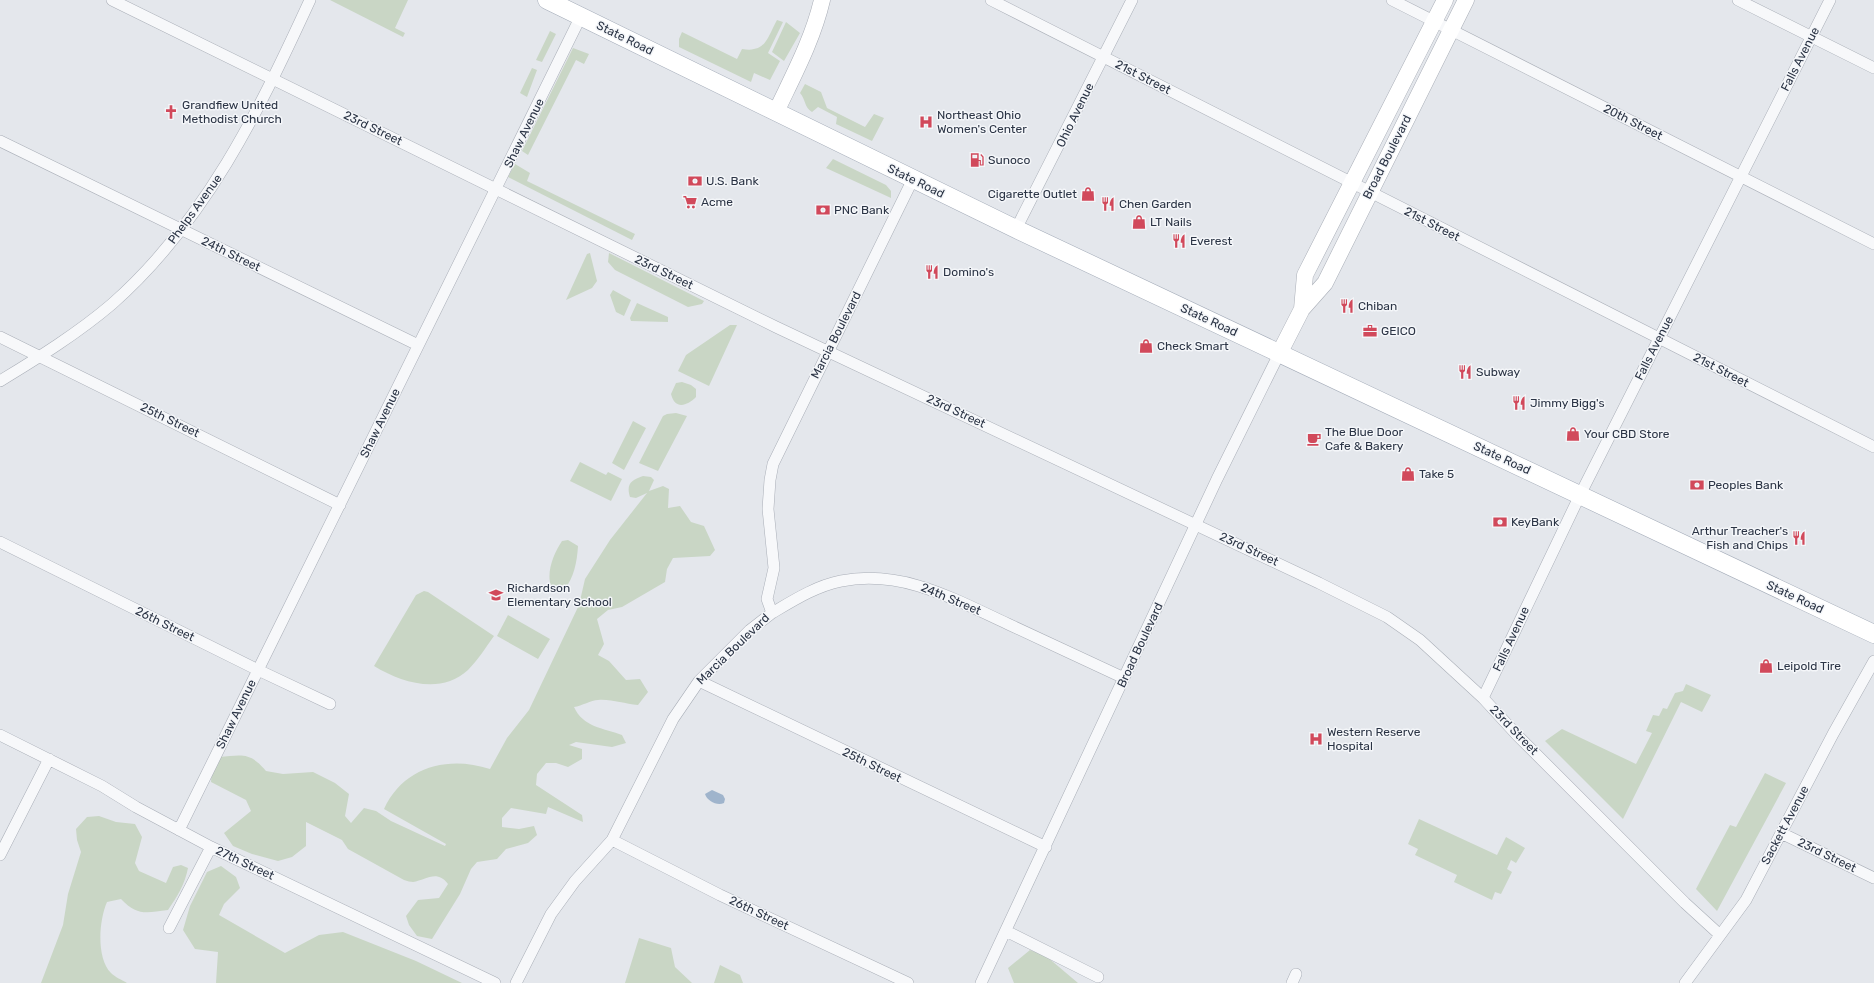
<svg xmlns="http://www.w3.org/2000/svg" width="1874" height="983" font-family="Rubik,sans-serif">
<rect width="100%" height="100%" fill="#e4e7ec"/>
<path fill="#c9d6c5" d="M 330,0 L 408,0 L 395,28 L 405,33 L 403,37 Z
M 777,20 L 783,22 L 768,53 L 780,61 L 770,80 L 754,73 L 751,82 L 679,47 L 679,39 L 682,32 L 737,59 L 742,49 C 766,53 767,38 777,20 Z
M 786,22 L 800,33 L 784,61 L 772,52 Z
M 550,31 L 556,34 L 542,62 L 536,60 Z
M 573,48 L 589,54 L 584,64 L 576,60 L 528,155 L 522,151 Z
M 532,68 L 537,70 L 527,97 L 520,93 Z
M 805,84 L 821,92 L 827,108 L 865,127 L 874,114 L 884,118 L 872,141 L 836,124 L 837,117 L 818,107 L 812,112 C 804,107 806,100 800,93 Z
M 833,159 L 886,185 L 891,191 L 891,198 L 826,168 Z
M 515,164 L 530,173 L 527,181 L 635,234 L 632,240 L 508,177 Z
M 590,253 L 597,281 L 592,288 L 566,300 L 587,254 Z
M 609,253 L 704,301 L 702,304 L 688,307 L 615,270 L 608,262 Z
M 613,290 L 631,300 L 624,316 L 616,312 L 610,295 Z
M 637,303 L 668,317 L 668,322 L 631,321 L 630,318 Z
M 730,325 L 737,325 L 709,386 L 678,371 L 686,355 Z
M 682,382 L 691,385 L 696,389 L 696,397 C 687,406 675,410 671,394 L 676,383 Z
M 676,413 L 687,416 L 658,471 L 639,463 L 663,416 L 667,414 Z
M 633,421 L 646,428 L 624,470 L 612,463 Z
M 580,462 L 606,475 L 608,472 L 622,479 L 611,501 L 570,481 Z
M 643,476 L 651,477 L 654,480 L 649,491 L 663,486 L 669,489 L 668,508 L 680,506 L 691,522 L 704,526 L 715,550 L 710,556 L 673,558 L 667,569 L 665,582 L 622,607 L 608,610 L 597,619 L 604,644 L 598,655 L 609,661 L 626,680 L 640,679 L 648,692 L 638,705 C 624,704 612,699 598,700 C 591,700 582,706 574,707 C 583,727 603,728 622,735 L 626,743 L 612,747 L 576,742 L 569,745 L 582,749 L 582,759 L 568,767 L 556,763 L 546,763 L 537,774 L 536,785 L 582,815 L 583,822 L 548,807 L 546,814 L 511,808 L 502,818 L 502,827 L 519,829 L 534,826 L 537,835 L 528,843 L 506,849 L 497,859 L 477,862 L 471,869 L 460,894 L 432,939 L 417,936 L 409,925 L 406,916 L 418,900 L 439,898 L 448,884 C 437,869 426,880 413,882 C 411,882 407,881 404,880 L 348,849 L 342,840 L 306,822 L 306,846 L 292,857 L 278,861 L 252,854 L 233,846 L 224,833 L 251,811 L 246,800 L 211,782 L 212,768 L 219,757 C 243,755 250,752 266,771 L 283,774 L 313,772 L 335,783 L 349,794 L 345,816 L 351,823 L 364,808 L 376,811 L 391,821 L 445,846 L 446,844 L 384,809 C 403,767 448,755 490,769 L 507,738 L 529,710 L 579,605 L 585,579 L 610,540 L 647,493 L 636,498 L 630,497 C 626,484 631,480 643,476 Z
M 568,540 L 578,546 C 577,562 574,578 564,590 L 557,589 L 551,586 C 546,572 554,553 562,541 Z
M 424,591 L 428,592 L 494,636 C 486,647 478,660 468,670 C 441,695 402,683 374,666 L 416,595 Z
M 508,615 L 550,639 L 538,659 L 497,636 Z
M 1686,684 L 1711,695 L 1702,712 L 1681,702 L 1623,819 L 1545,741 L 1562,729 L 1636,764 L 1652,733 L 1646,731 L 1653,715 L 1659,716 L 1663,708 L 1667,709 L 1675,693 L 1683,691 Z
M 1765,773 L 1786,783 L 1717,911 L 1696,889 L 1730,825 L 1736,827 Z
M 99,816 L 116,822 L 135,824 L 142,837 L 135,863 L 139,871 L 166,883 L 173,867 L 181,865 L 188,868 C 185,884 177,897 168,910 C 146,913 137,916 121,899 L 107,902 C 99,920 96,958 111,973 C 115,977 122,980 127,983 L 41,983 L 63,925 L 68,894 L 81,852 L 77,840 L 76,829 L 87,817 Z
M 1419,819 L 1497,855 L 1506,837 L 1525,848 L 1516,863 L 1511,860 L 1507,869 L 1512,872 L 1501,894 L 1495,892 L 1492,900 L 1454,882 L 1457,875 L 1415,855 L 1418,849 L 1408,844 Z
M 221,866 L 236,877 L 240,888 L 224,904 L 219,915 L 285,953 L 319,935 L 343,932 L 416,961 L 462,983 L 216,983 L 218,952 L 195,949 L 183,930 L 190,906 L 207,872 Z
M 639,938 L 671,948 L 675,967 L 692,983 L 625,983 Z
M 1030,950 L 1046,956 L 1078,983 L 1014,983 L 1008,968 Z
M 720,965 L 740,975 L 743,983 L 714,983 Z"/>
<path fill="#9fb4cc" d="M 712,790 L 723,795 L 725,799 L 724,803 C 717,806 707,801 705,794 Z"/>
<g fill="none" stroke-linecap="round" stroke-linejoin="round">
<defs>
<path id="street" d="M 112,0 L 776,327 L 1319,583 L 1387,617 L 1420,640 L 1483,698 L 1517,735 L 1685,903 L 1720,935
M 991,0 L 1874,447
M 1392,0 L 1874,244
M 1738,0 L 1874,68
M 0,141 L 418,345
M 1016,229 L 1132,0
M 0,337 L 340,505
M 0,381 C 38,358 78,333 112,304 C 205,222 259,111 310,0
M 0,542 L 258,670 L 330,704
M 772,613 C 794,600 816,586 841,581 C 902,569 954,599 1008,624 C 1047,642 1085,660 1124,678
M 699,681 L 1046,847
M 1483,698 L 1580,495 L 1830,0
M 0,735 L 102,786 L 136,807 L 211,847 L 495,983
M 179,830 L 581,16
M 1781,833 L 1874,878
M 612,840 L 720,895 L 908,983
M 0,855 L 49,759
M 169,928 L 211,847
M 1006,931 L 1098,977
M 516,983 L 551,914 L 575,881 L 612,840 L 673,719 L 699,681 L 750,630 L 772,613 L 767,599 L 774,568 L 768,509 L 770,480 L 773,464 L 913,179
M 981,983 L 1217,479 L 1279,354
M 1292,983 L 1296,974
M 1685,983 L 1746,900 L 1833,734 L 1874,661"/>
<path id="secondary" d="M 776,112 C 793,76 813,39 822,0
M 1302,309 L 1305,275 L 1445,0
M 1279,354 L 1302,309 L 1325,283 L 1466,0"/>
<path id="primary" d="M 547,0 L 1016,229 L 1874,634"/>
</defs>
<use href="#street" stroke="#a9aeb7" stroke-width="12"/>
<use href="#secondary" stroke="#a9aeb7" stroke-width="17"/>
<use href="#primary" stroke="#a3abb8" stroke-width="19"/>
<use href="#street" stroke="#f7f8fa" stroke-width="11"/>
<use href="#secondary" stroke="#fff" stroke-width="16"/>
<use href="#primary" stroke="#fff" stroke-width="18"/>
</g>
<defs>
<symbol id="church-bare" viewBox="-9 -9 18 18"><path d="M-1.2-6h2.4v3.5h3.3v2.4h-3.3V6h-2.4V-.1h-3.3v-2.4h3.3Z" fill="#d1495b" stroke="#f4f6f9" stroke-width="2.5" paint-order="stroke"/></symbol>
<symbol id="hospital-bare" viewBox="-9 -9 18 18"><path d="M-5-5h3v3.5h4V-5h3V5h-3V1.5h-4V5h-3Z" fill="#d1495b" stroke="#f4f6f9" stroke-width="2.5" paint-order="stroke"/></symbol>
<symbol id="fuel-bare" viewBox="-9 -9 18 18"><path d="M-5.5-6h7V0h2V4h1.3V-2.5L3-4.5l.8-.8L6-3V5H2.5V1h-1V6h-7ZM-4.2-4.7v3.2H.2V-4.7Z" fill="#d1495b" stroke="#f4f6f9" stroke-width="2.5" paint-order="stroke"/></symbol>
<symbol id="bank-bare" viewBox="-9 -9 18 18"><path d="M-6-4H6V4H-6ZM0-2.3a2.3 2.3 0 1 0 0 4.6a2.3 2.3 0 1 0 0-4.6Z" fill="#d1495b" stroke="#f4f6f9" stroke-width="2.5" paint-order="stroke"/></symbol>
<symbol id="shop-bare" viewBox="-9 -9 18 18"><path d="M-5-2.5h2.3a2.7 3.5 0 0 1 5.4 0H5L5.5 6h-11ZM-1.5-2.5h3a1.5 2.3 0 0 0-3 0Z" fill="#d1495b" stroke="#f4f6f9" stroke-width="2.5" paint-order="stroke"/></symbol>
<symbol id="supermarket-bare" viewBox="-9 -9 18 18"><path d="M-6-5.5h2.5l.6 2H6L4.5 2H-2.5L-4.4-4H-6ZM-1.5 3.2a1.3 1.3 0 1 0 .1 0ZM3 3.2a1.3 1.3 0 1 0 .1 0Z" fill="#d1495b" stroke="#f4f6f9" stroke-width="2.5" paint-order="stroke"/></symbol>
<symbol id="restaurant-bare" viewBox="-9 -9 18 18"><path d="M-5-6h1v4h1v-4h1v4h1v-4h1v5L-1.5 .5V6h-2V.5L-5-1ZM5-6V6H3V1.5H1.5Q1.5-4 5-6Z" fill="#d1495b" stroke="#f4f6f9" stroke-width="2.5" paint-order="stroke"/></symbol>
<symbol id="office-bare" viewBox="-9 -9 18 18"><path d="M-6-3h4V-5.5h4V-3h4V5H-6ZM-1-4.5V-3h2v-1.5ZM-6 0V1H6V0Z" fill="#d1495b" stroke="#f4f6f9" stroke-width="2.5" paint-order="stroke"/></symbol>
<symbol id="cafe-bare" viewBox="-9 -9 18 18"><path d="M-5.5-4.5H6V0H3Q3 3.5 0 3.5H-2.5Q-5.5 3.5-5.5 0ZM3-3.2v2h1.7v-2ZM-6 4.5H4V6H-6Z" fill="#d1495b" stroke="#f4f6f9" stroke-width="2.5" paint-order="stroke"/></symbol>
<symbol id="school-bare" viewBox="-9 -9 18 18"><path d="M0-5L7-2L0 1L-7-2ZM-4 1L0 2.5L4 1V4Q0 6-4 4Z" fill="#d1495b" stroke="#f4f6f9" stroke-width="2.5" paint-order="stroke"/></symbol>
</defs>
<g fill-rule="evenodd">
<use href="#church-bare" x="161" y="102" width="20" height="20"/>
<use href="#hospital-bare" x="916" y="112" width="20" height="20"/>
<use href="#fuel-bare" x="967" y="150" width="20" height="20"/>
<use href="#bank-bare" x="685" y="171" width="20" height="20"/>
<use href="#shop-bare" x="1078" y="184" width="20" height="20"/>
<use href="#supermarket-bare" x="680" y="192" width="20" height="20"/>
<use href="#restaurant-bare" x="1098" y="194" width="20" height="20"/>
<use href="#bank-bare" x="813" y="200" width="20" height="20"/>
<use href="#shop-bare" x="1129" y="212" width="20" height="20"/>
<use href="#restaurant-bare" x="1169" y="231" width="20" height="20"/>
<use href="#restaurant-bare" x="922" y="262" width="20" height="20"/>
<use href="#restaurant-bare" x="1337" y="296" width="20" height="20"/>
<use href="#office-bare" x="1360" y="321" width="20" height="20"/>
<use href="#shop-bare" x="1136" y="336" width="20" height="20"/>
<use href="#restaurant-bare" x="1455" y="362" width="20" height="20"/>
<use href="#restaurant-bare" x="1509" y="393" width="20" height="20"/>
<use href="#shop-bare" x="1563" y="424" width="20" height="20"/>
<use href="#cafe-bare" x="1304" y="429" width="20" height="20"/>
<use href="#shop-bare" x="1398" y="464" width="20" height="20"/>
<use href="#bank-bare" x="1687" y="475" width="20" height="20"/>
<use href="#bank-bare" x="1490" y="512" width="20" height="20"/>
<use href="#restaurant-bare" x="1789" y="528" width="20" height="20"/>
<use href="#school-bare" x="486" y="585" width="20" height="20"/>
<use href="#shop-bare" x="1756" y="656" width="20" height="20"/>
<use href="#hospital-bare" x="1306" y="729" width="20" height="20"/>
</g>
<g text-anchor="middle" dominant-baseline="central" stroke-width="3" stroke-linejoin="round" paint-order="stroke">
<g font-size="12" fill="#2b3445" stroke="#f4f6f9">
<text transform="translate(625 38) rotate(26)">State Road</text>
<text transform="translate(1800 59) rotate(-63)">Falls Avenue</text>
<text transform="translate(1143 77) rotate(27)">21st Street</text>
<text transform="translate(1075 115) rotate(-64)">Ohio Avenue</text>
<text transform="translate(1633 122) rotate(27)">20th Street</text>
<text transform="translate(373 128) rotate(26)">23rd Street</text>
<text transform="translate(524 133) rotate(-64)">Shaw Avenue</text>
<text transform="translate(1387 157) rotate(-63)">Broad Boulevard</text>
<text transform="translate(916 181) rotate(26)">State Road</text>
<text transform="translate(195 209) rotate(-54)">Phelps Avenue</text>
<text transform="translate(1432 224) rotate(27)">21st Street</text>
<text transform="translate(231 254) rotate(26)">24th Street</text>
<text transform="translate(664 272) rotate(26)">23rd Street</text>
<text transform="translate(1209 320) rotate(25)">State Road</text>
<text transform="translate(836 335) rotate(-63)">Marcia Boulevard</text>
<text transform="translate(1654 348) rotate(-63)">Falls Avenue</text>
<text transform="translate(1721 370) rotate(27)">21st Street</text>
<text transform="translate(956 411) rotate(25)">23rd Street</text>
<text transform="translate(170 420) rotate(26)">25th Street</text>
<text transform="translate(380 423) rotate(-64)">Shaw Avenue</text>
<text transform="translate(1502 458) rotate(25)">State Road</text>
<text transform="translate(1249 549) rotate(25)">23rd Street</text>
<text transform="translate(1795 597) rotate(25)">State Road</text>
<text transform="translate(951 599) rotate(23)">24th Street</text>
<text transform="translate(165 624) rotate(26)">26th Street</text>
<text transform="translate(1511 639) rotate(-65)">Falls Avenue</text>
<text transform="translate(1140 645) rotate(-65)">Broad Boulevard</text>
<text transform="translate(733 649) rotate(-44)">Marcia Boulevard</text>
<text transform="translate(236 714) rotate(-64)">Shaw Avenue</text>
<text transform="translate(1514 730) rotate(46)">23rd Street</text>
<text transform="translate(872 765) rotate(26)">25th Street</text>
<text transform="translate(1785 825) rotate(-62)">Sackett Avenue</text>
<text transform="translate(1827 855) rotate(26)">23rd Street</text>
<text transform="translate(245 863) rotate(25)">27th Street</text>
<text transform="translate(759 913) rotate(25)">26th Street</text>
</g>
<g font-size="12" fill="#2b3445" stroke="#f4f6f9" text-anchor="start">
<text x="182" y="105">Grandfiew United<tspan x="182" dy="14">Methodist Church</tspan></text>
<text x="937" y="115">Northeast Ohio<tspan x="937" dy="14">Women's Center</tspan></text>
<text x="988" y="160">Sunoco</text>
<text x="706" y="181">U.S. Bank</text>
<text x="1077" y="194" text-anchor="end">Cigarette Outlet</text>
<text x="701" y="202">Acme</text>
<text x="1119" y="204">Chen Garden</text>
<text x="834" y="210">PNC Bank</text>
<text x="1150" y="222">LT Nails</text>
<text x="1190" y="241">Everest</text>
<text x="943" y="272">Domino's</text>
<text x="1358" y="306">Chiban</text>
<text x="1381" y="331">GEICO</text>
<text x="1157" y="346">Check Smart</text>
<text x="1476" y="372">Subway</text>
<text x="1530" y="403">Jimmy Bigg's</text>
<text x="1325" y="432">The Blue Door<tspan x="1325" dy="14">Cafe &amp; Bakery</tspan></text>
<text x="1584" y="434">Your CBD Store</text>
<text x="1419" y="474">Take 5</text>
<text x="1708" y="485">Peoples Bank</text>
<text x="1511" y="522">KeyBank</text>
<text x="1788" y="531" text-anchor="end">Arthur Treacher's<tspan x="1788" dy="14">Fish and Chips</tspan></text>
<text x="507" y="588">Richardson<tspan x="507" dy="14">Elementary School</tspan></text>
<text x="1777" y="666">Leipold Tire</text>
<text x="1327" y="732">Western Reserve<tspan x="1327" dy="14">Hospital</tspan></text>
</g>
</g>
</svg>
